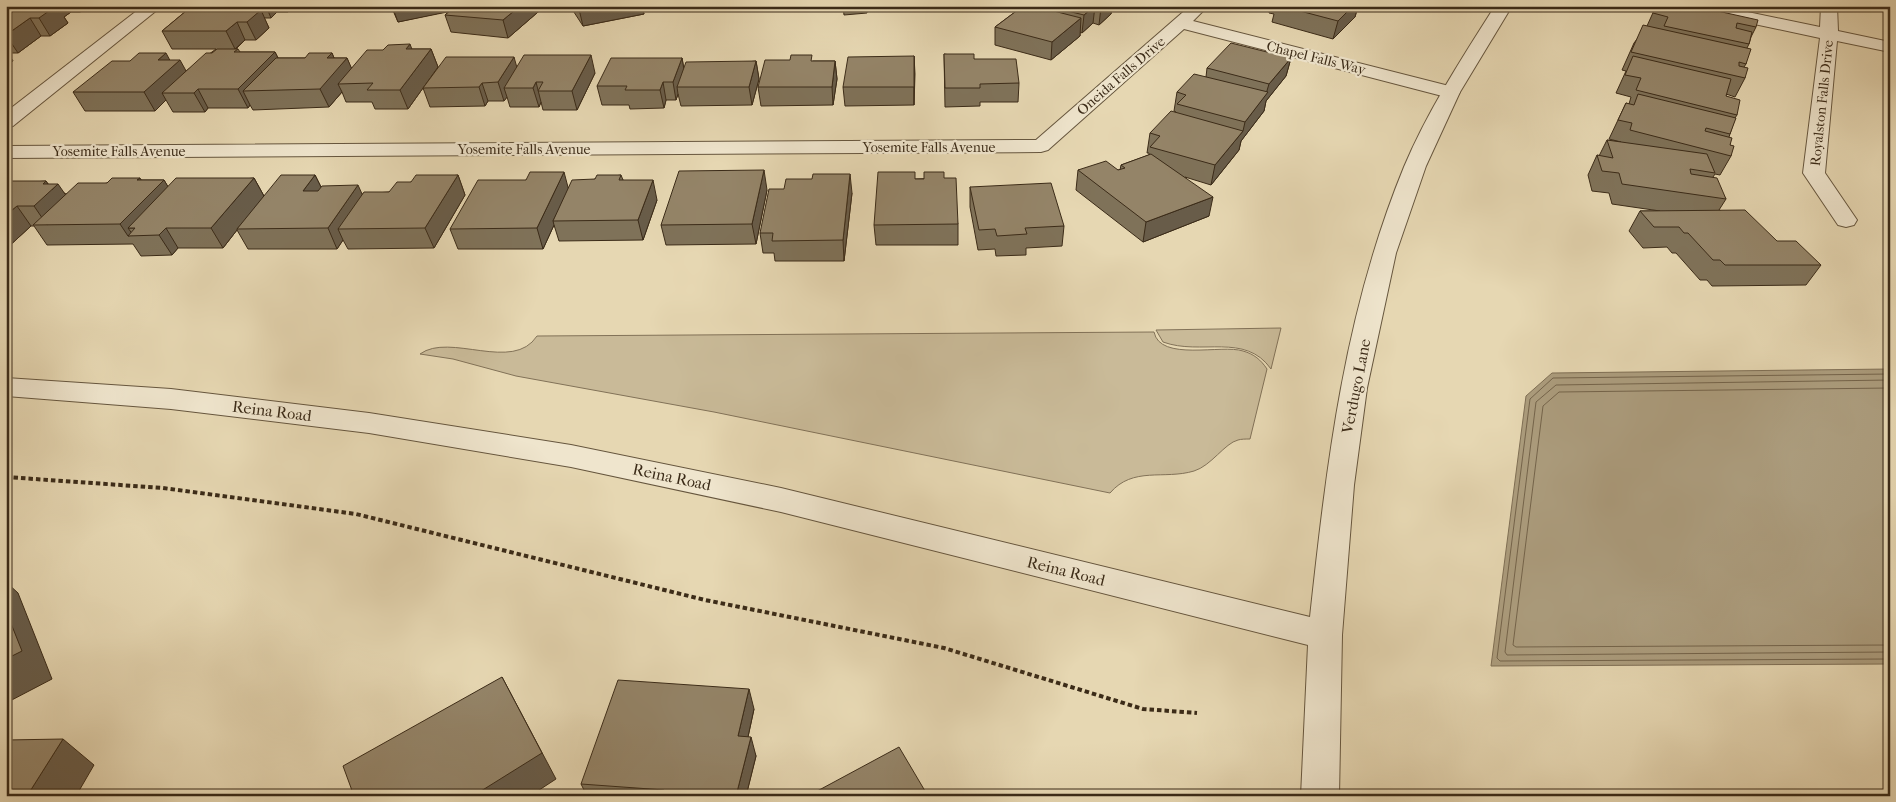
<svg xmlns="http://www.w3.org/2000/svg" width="1896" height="802" font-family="'IM FELL French Canon',serif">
<rect width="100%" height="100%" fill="#e6d7b2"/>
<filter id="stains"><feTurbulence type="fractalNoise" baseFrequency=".004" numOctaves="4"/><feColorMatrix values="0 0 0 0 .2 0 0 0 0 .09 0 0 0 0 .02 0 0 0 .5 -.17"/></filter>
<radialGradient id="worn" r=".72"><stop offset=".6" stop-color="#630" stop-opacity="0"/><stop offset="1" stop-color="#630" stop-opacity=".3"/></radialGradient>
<path fill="#c9ba98" stroke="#827258" d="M 1281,328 L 1271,369 C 1245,332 1201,356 1163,342 L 1156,330 Z
M 1154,332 C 1160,362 1222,344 1243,351 C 1254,354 1261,360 1267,369 L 1250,439 C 1246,439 1241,439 1238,440 C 1225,443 1211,466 1194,471 C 1164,480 1133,466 1110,493 L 714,412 L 516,376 L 453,359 L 420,354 C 450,332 513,373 537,336 Z"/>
<path fill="#ac9d7e" stroke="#7f6f55" d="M 1890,369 L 1890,664 L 1491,666 L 1526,396 L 1552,373 Z"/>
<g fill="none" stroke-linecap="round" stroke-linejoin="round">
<path stroke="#74644b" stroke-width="1" d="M 1890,374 L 1553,378 L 1530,399 L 1497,658 L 1500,661 L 1890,659
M 1890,380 L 1556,385 L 1536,402 L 1505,652 L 1507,655 L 1890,652
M 1890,388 L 1559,392 L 1543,406 L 1513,645 L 1516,647 L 1890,645"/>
<defs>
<path id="minor" d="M 143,6 L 162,6 L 13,126 L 6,128 L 6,112 Z
M 1190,6 L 1208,6 L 1193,21 L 1457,88 L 1460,92 L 1457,96 L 1450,98 L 1184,29 L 1048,150 L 1041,152 L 6,158 L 6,146 L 1036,140 Z
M 1685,6 L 1719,6 L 1820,27 L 1821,6 L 1837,6 L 1838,31 L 1890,42 L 1890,52 L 1837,41 L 1825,173 L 1857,220 L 1854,225 L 1846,227 L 1838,225 L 1803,173 L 1820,38 L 1693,11 L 1687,10 Z"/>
<path id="tertiary" d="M 1495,6 L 1512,6 L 1460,92 L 1426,166 L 1396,253 L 1367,388 L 1354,485 L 1342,635 L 1339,796 L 1301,796 L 1308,645 L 781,512 L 571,467 L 369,433 L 171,409 L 6,396 L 6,378 L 171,389 L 369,413 L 571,445 L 781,488 L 1310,617 C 1327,462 1344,313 1404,167 C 1428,110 1462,58 1495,6 Z"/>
</defs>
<use href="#minor" stroke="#66563e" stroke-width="2"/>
<use href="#tertiary" stroke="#66563e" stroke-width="2"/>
<path stroke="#3b2b18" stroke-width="4" stroke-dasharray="4.5 3" stroke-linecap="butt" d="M 6,477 L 163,488 L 356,514 L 705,600 L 944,648 L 1143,709 L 1197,713"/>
<use href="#minor" fill="#efe5cd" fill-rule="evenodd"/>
<use href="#tertiary" fill="#efe5cd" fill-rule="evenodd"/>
</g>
<path fill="#7f7259" stroke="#3b2b18" d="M 6,6 L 88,6 L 80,12 L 71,12 L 64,17 L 68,23 L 50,36 L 41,36 L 18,53 L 8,53 L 13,61 L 6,66 Z
M 192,6 L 294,6 L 288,12 L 277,12 L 271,18 L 264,18 L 269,28 L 256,40 L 245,40 L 236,49 L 238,49 L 240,52 L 275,52 L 278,58 L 305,58 L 332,53 L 334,58 L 347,58 L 351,68 L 412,49 L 431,49 L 438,67 L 408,109 L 375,109 L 372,102 L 346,102 L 342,92 L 329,107 L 253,110 L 250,105 L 248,108 L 208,108 L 205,112 L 173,112 L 166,100 L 155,111 L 85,111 L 73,92 L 169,60 L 186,71 L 216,49 L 172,49 L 162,31 Z
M 391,6 L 545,6 L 508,38 L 451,32 L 445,15 L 449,11 L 398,22 Z
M 570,6 L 642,6 L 644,14 L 583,26 Z
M 843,6 L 903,6 L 903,7 L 867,9 L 867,13 L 844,15 Z
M 1023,6 L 1124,6 L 1120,9 L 1112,7 L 1111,14 L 1099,25 L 1093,23 L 1082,33 L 1080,32 L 1080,36 L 1051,60 L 995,45 L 995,27 Z
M 1270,6 L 1358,6 L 1355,17 L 1333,39 L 1272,22 L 1274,14 L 1269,13 Z
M 1656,6 L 1695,6 L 1756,27 L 1751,37 L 1749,44 L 1747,48 L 1746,64 L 1744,67 L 1745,78 L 1735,97 L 1726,94 L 1726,96 L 1737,115 L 1735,118 L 1730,134 L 1729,137 L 1731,156 L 1720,175 L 1715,174 L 1713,177 L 1726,199 L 1719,210 L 1821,265 L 1806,285 L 1712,286 L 1707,280 L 1700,280 L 1676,253 L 1672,253 L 1667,247 L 1643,248 L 1629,231 L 1640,211 L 1660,211 L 1612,204 L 1609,193 L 1592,191 L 1588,175 L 1597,155 L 1599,156 L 1607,140 L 1621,142 L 1609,139 L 1626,103 L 1629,104 L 1631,97 L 1616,93 L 1626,71 L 1622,70 L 1634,43 L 1647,26 Z
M 1889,6 L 1890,6 L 1890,20 L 1888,20 Z
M 944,54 L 974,59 L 1019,83 L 1018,102 L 980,102 L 980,106 L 945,107 Z
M 914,56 L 914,105 L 845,106 L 843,87 Z
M 682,58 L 684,69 L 756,61 L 759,79 L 752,105 L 681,106 L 678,94 L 676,100 L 666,100 L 664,108 L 630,109 L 629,105 L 602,105 L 597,86 Z
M 1291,58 L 1286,76 L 1266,101 L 1264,111 L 1241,141 L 1239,150 L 1211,185 L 1185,177 L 1209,216 L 1143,242 L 1076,190 L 1078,170 L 1120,170 L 1121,165 L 1149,155 L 1149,153 L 1147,153 L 1150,133 L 1176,112 L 1174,111 L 1177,92 L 1206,77 L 1207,68 Z
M 813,61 L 835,61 L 837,79 L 833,105 L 761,106 L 758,87 Z
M 517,67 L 595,73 L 577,110 L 543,110 L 541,102 L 539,107 L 510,107 L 507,97 L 504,101 L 488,101 L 485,106 L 430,107 L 423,88 Z
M 315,175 L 321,187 L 362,194 L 389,192 L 411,182 L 458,175 L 465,195 L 434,248 L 348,249 L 343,240 L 337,249 L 248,249 L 237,230 L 223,248 L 178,248 L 172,255 L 141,256 L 133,244 L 47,245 L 34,226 L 31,226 L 6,249 L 8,184 L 46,181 L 48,184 L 66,194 L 107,183 L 141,180 L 164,180 L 168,187 L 254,178 L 264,196 Z
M 621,175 L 623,180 L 657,200 L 643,240 L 559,241 L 554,225 L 543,249 L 458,249 L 450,229 L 526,180 L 568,188 L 595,179 Z
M 944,178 L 958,224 L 958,245 L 876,245 L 874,225 L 915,179 Z
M 970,187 L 1064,226 L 1062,246 L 1026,248 L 1026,255 L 996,256 L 995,249 L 978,250 L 970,207 Z
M 767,190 L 756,244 L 666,245 L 661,225 Z
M 852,193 L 844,261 L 775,261 L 774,253 L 763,253 L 760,233 Z
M 754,709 L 748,737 L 756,756 L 746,796 L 587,796 L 581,784 Z"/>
<path fill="#685c49" stroke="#3b2b18" d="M 52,6 L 67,6 L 71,12 L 64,17 L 68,23 L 50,36 L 39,18 Z
M 77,6 L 88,6 L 80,12 Z
M 255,6 L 257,6 L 259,11 L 261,10 L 269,28 L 256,40 L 247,22 L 251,10 Z
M 266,6 L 274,6 L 277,12 L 271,18 Z
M 285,6 L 294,6 L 288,12 Z
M 392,6 L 461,6 L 462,9 L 398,22 Z
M 520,6 L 545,6 L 508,38 L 503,20 Z
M 590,6 L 642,6 L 644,14 L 583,26 L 579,9 Z
M 1095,6 L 1093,23 L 1082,33 L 1084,15 Z
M 1100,6 L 1112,6 L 1111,14 L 1099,25 L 1101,7 Z
M 1353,6 L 1358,6 L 1355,17 L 1333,39 L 1338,21 Z
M 30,18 L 41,36 L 18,53 L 6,35 Z
M 1081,18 L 1080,36 L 1051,60 L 1052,42 Z
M 237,22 L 245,40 L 235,49 L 226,31 Z
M 410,44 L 417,63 L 406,49 Z
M 431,49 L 438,67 L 408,109 L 400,90 Z
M 6,51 L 13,61 L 6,66 Z
M 275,52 L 284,70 L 243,91 L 250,105 L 248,108 L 238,89 Z
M 166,53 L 173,66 L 180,60 L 190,78 L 162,93 L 166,100 L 155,111 L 144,92 L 158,60 Z
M 332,53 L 338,68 L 347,58 L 355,76 L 338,84 L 342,92 L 329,107 L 320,89 L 327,58 Z
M 591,55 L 595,73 L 577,110 L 572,91 Z
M 914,56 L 915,74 L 914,105 Z
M 514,57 L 519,75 L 504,88 L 507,97 L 504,101 L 498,82 Z
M 682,58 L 685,76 L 677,87 L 678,94 L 676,100 L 673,82 Z
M 1291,58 L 1286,76 L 1266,101 L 1264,111 L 1241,141 L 1239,150 L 1211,185 L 1215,165 L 1243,131 L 1245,122 L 1266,94 L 1269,84 Z
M 756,61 L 759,79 L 752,105 L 749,87 Z
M 835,61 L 837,79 L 833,105 L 832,87 Z
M 536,82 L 541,102 L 539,107 L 533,88 Z
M 663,82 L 666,100 L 664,108 L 660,90 Z
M 482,83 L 488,101 L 485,106 L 479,87 Z
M 198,89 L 208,108 L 205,112 L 194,93 Z
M 764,170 L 767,190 L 756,244 L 752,224 Z
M 564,172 L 569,191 L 553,221 L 554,225 L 543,249 L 537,228 Z
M 850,174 L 852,193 L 844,261 L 843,240 Z
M 315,175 L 325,195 L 303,191 Z
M 458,175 L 465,195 L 434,248 L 425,228 Z
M 140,178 L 150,194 L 164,180 L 176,200 L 135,228 L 128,228 L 133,235 L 128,236 L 120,224 L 137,180 Z
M 254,178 L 265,198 L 237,229 L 237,230 L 223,248 L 211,228 Z
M 653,180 L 657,200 L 643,240 L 638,220 Z
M 46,181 L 52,190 L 58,184 L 72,204 L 47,225 L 34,206 L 43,184 Z
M 358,185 L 367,205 L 338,229 L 343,240 L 337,249 L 328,228 Z
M 1213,197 L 1209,216 L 1143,242 L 1146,222 Z
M 17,206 L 31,226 L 6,249 L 6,215 Z
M 166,228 L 178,248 L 172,255 L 159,235 Z
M 6,582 L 18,593 L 52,679 L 6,703 Z
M 502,677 L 556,779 L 530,796 L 473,796 Z
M 749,689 L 754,709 L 744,755 L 738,736 Z
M 751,737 L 756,756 L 746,796 L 736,796 Z
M 63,739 L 94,765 L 76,796 L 27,796 Z"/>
<path fill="#948468" stroke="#3b2b18" d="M 6,6 L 56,6 L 39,18 L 30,18 L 6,35 Z
M 192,6 L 255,6 L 251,10 L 261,10 L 247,22 L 237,22 L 226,31 L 162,31 Z
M 456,6 L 520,6 L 503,20 L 445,15 Z
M 577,6 L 590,6 L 579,9 Z
M 1023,6 L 1034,6 L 1081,18 L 1052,42 L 995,27 Z
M 1047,6 L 1094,6 L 1084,15 Z
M 1281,6 L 1353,6 L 1338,21 Z
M 1656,6 L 1695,6 L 1758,20 L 1756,27 L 1737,23 L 1736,28 L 1752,32 L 1749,44 L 1664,26 L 1668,17 L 1653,13 Z
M 1643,25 L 1751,49 L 1746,64 L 1739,62 L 1739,66 L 1748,68 L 1745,78 L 1631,52 Z
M 1231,43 L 1291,58 L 1269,84 L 1207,68 Z
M 410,44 L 406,49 L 431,49 L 400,90 L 367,90 L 373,83 L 338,84 L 367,50 L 383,50 L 388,45 Z
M 217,49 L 238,49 L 234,52 L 275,52 L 238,89 L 198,89 L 194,93 L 162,93 L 206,53 L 212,53 Z
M 139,53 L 166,53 L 158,60 L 180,60 L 144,92 L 73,92 L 112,61 L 130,61 Z
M 309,53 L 332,53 L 327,58 L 347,58 L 320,89 L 243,91 L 276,58 L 305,58 Z
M 944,54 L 974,54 L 974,59 L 1016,59 L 1019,83 L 980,84 L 980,88 L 945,88 Z
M 524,55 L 591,55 L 572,91 L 538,91 L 543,82 L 536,82 L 533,88 L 504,88 Z
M 791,55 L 812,55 L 811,61 L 835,61 L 832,87 L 758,87 L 765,60 L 790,60 Z
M 914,56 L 914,87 L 843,87 L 848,57 Z
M 1633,56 L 1731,79 L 1726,96 L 1740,100 L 1737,115 L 1636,90 L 1641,78 L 1625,75 Z
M 446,57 L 514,57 L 498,82 L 482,83 L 479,87 L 423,88 Z
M 611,58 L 682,58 L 673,82 L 663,82 L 660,90 L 625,90 L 627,86 L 597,86 Z
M 756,61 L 749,87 L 677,87 L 686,62 Z
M 1194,74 L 1268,92 L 1245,122 L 1177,104 L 1186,95 L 1177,92 Z
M 1638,94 L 1736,118 L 1730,134 L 1706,128 L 1705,131 L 1732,138 L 1730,145 L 1734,146 L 1731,156 L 1630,130 L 1632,123 L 1618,120 L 1626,103 L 1634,105 Z
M 1171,111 L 1243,131 L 1215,165 L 1150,147 L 1160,136 L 1150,133 Z
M 1607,140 L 1707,154 L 1715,173 L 1690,169 L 1691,174 L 1717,178 L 1726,199 L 1622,184 L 1619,173 L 1602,171 L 1597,155 L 1613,158 Z
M 1151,154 L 1213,197 L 1146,222 L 1078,170 L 1106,161 L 1118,170 L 1125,168 L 1121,165 Z
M 764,170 L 752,224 L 661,225 L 679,171 Z
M 530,172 L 564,172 L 537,228 L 450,229 L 478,180 L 526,180 Z
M 878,172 L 915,172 L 915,179 L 924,179 L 924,172 L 944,172 L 944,178 L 956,178 L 958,224 L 874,225 Z
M 813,174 L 850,174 L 843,240 L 772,241 L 773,233 L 760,233 L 769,189 L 784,189 L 786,179 L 812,179 Z
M 281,175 L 315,175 L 303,191 L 318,191 L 322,186 L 358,185 L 328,228 L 237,229 Z
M 416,175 L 458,175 L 425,228 L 338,229 L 364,192 L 389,192 L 397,182 L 411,182 Z
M 597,175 L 621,175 L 619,180 L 653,180 L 638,220 L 553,221 L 572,180 L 595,179 Z
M 112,178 L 140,178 L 137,180 L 164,180 L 120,224 L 33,225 L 78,183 L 107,183 Z
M 176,178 L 254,178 L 211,228 L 166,228 L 159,235 L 128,236 L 135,228 L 128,228 Z
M 12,181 L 46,181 L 43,184 L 58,184 L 34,206 L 17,206 L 6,215 L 6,184 L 8,184 Z
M 1051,183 L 1064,226 L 1025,228 L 1027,234 L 997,236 L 995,229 L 979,230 L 970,187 Z
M 1745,210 L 1777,241 L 1796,241 L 1821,265 L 1725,265 L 1720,260 L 1713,260 L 1688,233 L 1684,233 L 1679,227 L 1654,227 L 1640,211 Z
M 6,611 L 22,651 L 6,659 Z
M 502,677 L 542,753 L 473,796 L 354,796 L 343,766 Z
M 618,680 L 749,689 L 738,736 L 751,737 L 736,796 L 663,796 L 664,790 L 581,784 Z
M 63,739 L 27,796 L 6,796 L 6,740 Z
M 899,747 L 928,796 L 808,796 Z"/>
<g text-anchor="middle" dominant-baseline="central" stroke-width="4.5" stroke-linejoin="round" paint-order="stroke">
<g font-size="14" fill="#3b2b18" stroke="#efe5cd">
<text transform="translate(1316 58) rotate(14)">Chapel Falls Way</text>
<text transform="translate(1121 76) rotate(-41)">Oneida Falls Drive</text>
<text transform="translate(1822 103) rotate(-84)">Royalston Falls Drive</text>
<text x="929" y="147">Yosemite Falls Avenue</text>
<text x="524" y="149">Yosemite Falls Avenue</text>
<text x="119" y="151">Yosemite Falls Avenue</text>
</g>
<g font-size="16" fill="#3b2b18" stroke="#efe5cd">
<text transform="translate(1356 386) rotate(-79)">Verdugo Lane</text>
<text transform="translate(272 411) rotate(7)">Reina Road</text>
<text transform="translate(672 477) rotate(12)">Reina Road</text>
<text transform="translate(1066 571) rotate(14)">Reina Road</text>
</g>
</g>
<rect width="1896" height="802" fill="none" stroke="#e6d7b2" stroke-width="25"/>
<rect x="8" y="8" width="1881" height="787" fill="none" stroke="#3b2b18" stroke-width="2.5"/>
<rect x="12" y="12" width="1871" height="777" fill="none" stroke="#3b2b18"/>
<rect width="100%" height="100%" filter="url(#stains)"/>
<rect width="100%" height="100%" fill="url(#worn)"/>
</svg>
